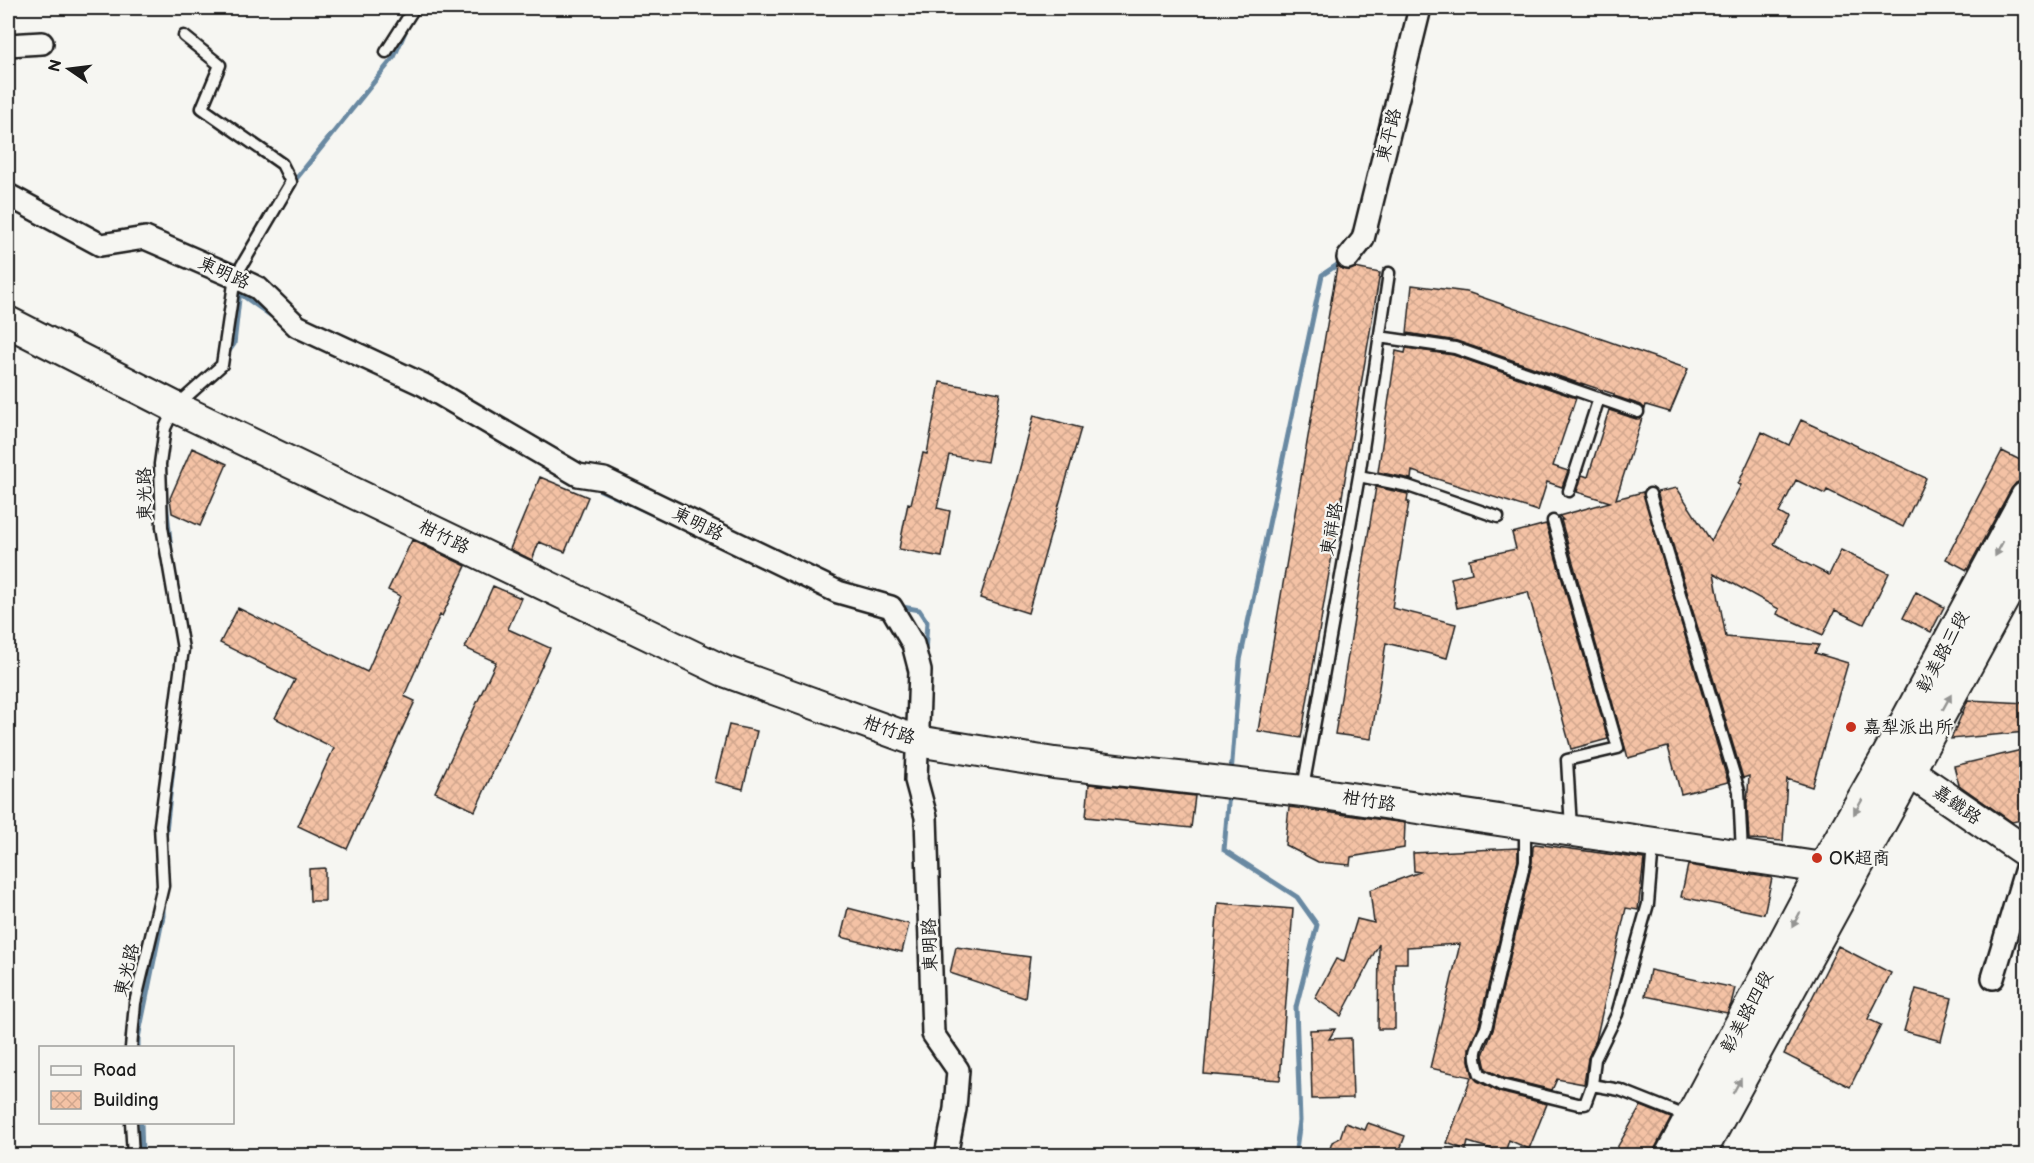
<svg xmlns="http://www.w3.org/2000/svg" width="2034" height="1163" font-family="'Balsamiq Sans','LXGW WenKai TC',sans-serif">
<defs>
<pattern id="building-cross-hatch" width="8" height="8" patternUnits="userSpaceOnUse" patternTransform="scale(1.5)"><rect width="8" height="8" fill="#f4c2a5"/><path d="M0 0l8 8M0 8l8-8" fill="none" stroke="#d1a68d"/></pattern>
</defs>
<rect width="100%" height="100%" fill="#f6f6f2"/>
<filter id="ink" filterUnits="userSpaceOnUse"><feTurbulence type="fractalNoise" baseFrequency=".0167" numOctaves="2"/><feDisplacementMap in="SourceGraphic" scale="12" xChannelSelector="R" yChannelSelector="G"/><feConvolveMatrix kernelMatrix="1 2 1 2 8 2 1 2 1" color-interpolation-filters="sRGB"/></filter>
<g filter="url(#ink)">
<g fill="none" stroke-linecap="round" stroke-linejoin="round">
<path stroke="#6989a2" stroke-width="5" d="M 292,184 L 394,57 L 408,25
M 232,288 L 276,319
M 226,355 L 234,344 L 240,290
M 594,487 L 670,522
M 166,501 L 171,551
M 897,606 L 919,610 L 927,622 L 925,653
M 1231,774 L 1240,660 L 1322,275 L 1343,261
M 1229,792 L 1224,850 L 1297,897 L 1317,925 L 1296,1007 L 1300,1121 L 1295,1156
M 165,840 L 183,677
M 138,1048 L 138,1038 L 163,916 L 163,901
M 141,1122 L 142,1156"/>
</g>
<path fill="url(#building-cross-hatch)" stroke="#1c1c1c" stroke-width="1.5" d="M 1337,266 L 1346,270 L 1355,268 L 1380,273 L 1301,738 L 1258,731 Z
M 1412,285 L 1467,292 L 1688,369 L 1670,412 L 1646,405 L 1645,409 L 1641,405 L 1614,396 L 1614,394 L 1581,383 L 1581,384 L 1457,341 L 1407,333 Z
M 1406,348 L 1453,355 L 1576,398 L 1553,466 L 1568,471 L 1562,487 L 1547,482 L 1538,511 L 1412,471 L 1411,479 L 1378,472 L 1396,351 L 1405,353 Z
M 940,382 L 1000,393 L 987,462 L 949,455 L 937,508 L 950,511 L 942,557 L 899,549 L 908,503 L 911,504 L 923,453 L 927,454 Z
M 1609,410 L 1636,419 L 1642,418 L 1616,499 L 1643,492 L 1728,782 L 1681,794 L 1668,747 L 1628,758 L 1561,520 L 1563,520 L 1559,516 L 1610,502 L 1577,492 L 1582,475 L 1588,477 Z
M 1034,415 L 1081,428 L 1028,613 L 980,598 L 1013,494 Z
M 1801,420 L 1926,478 L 1903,527 L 1827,490 L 1825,494 L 1796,480 L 1779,513 L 1788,518 L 1774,544 L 1798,557 L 1797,559 L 1829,575 L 1841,550 L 1889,573 L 1864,624 L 1835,610 L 1823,635 L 1777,614 L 1779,609 L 1714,573 L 1726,637 L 1819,645 L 1815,653 L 1848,663 L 1812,787 L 1787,779 L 1783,841 L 1749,839 L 1747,805 L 1749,776 L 1743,778 L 1657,492 L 1677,488 L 1711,541 L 1741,485 L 1738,484 L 1762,432 L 1789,445 Z
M 192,448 L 227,464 L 200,526 L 172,513 L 170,498 Z
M 2002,451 L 2026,463 L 2026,475 L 2024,480 L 2016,483 L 2011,489 L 1967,570 L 1946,559 Z
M 540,477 L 588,497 L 565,552 L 539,542 L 532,560 L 510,549 Z
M 1376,487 L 1408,494 L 1407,502 L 1409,502 L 1392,608 L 1456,624 L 1447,658 L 1386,643 L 1371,739 L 1335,734 Z
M 1546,524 L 1608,739 L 1571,749 L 1528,592 L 1457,608 L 1451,578 L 1472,573 L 1469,559 L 1516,549 L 1512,533 Z
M 412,540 L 466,566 L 442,616 L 440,615 L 404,696 L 415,701 L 347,849 L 298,826 L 334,748 L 275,718 L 295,680 L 220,643 L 238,608 L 367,672 L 400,596 L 388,590 Z
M 493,586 L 521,598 L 508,629 L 550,648 L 475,811 L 435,792 L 496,662 L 465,648 Z
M 1916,592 L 1944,607 L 1931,632 L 1903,618 Z
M 1968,700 L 2026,703 L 2026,732 L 1951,739 Z
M 729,725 L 757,731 L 743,789 L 715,782 Z
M 2026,749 L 2026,819 L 2012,822 L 1959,785 L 1954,766 Z
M 1089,784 L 1195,796 L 1191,828 L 1086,817 Z
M 1289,807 L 1405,823 L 1404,848 L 1351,857 L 1350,865 L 1318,862 L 1285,845 Z
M 1535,844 L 1644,859 L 1638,910 L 1626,908 L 1596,1040 L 1588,1058 L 1584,1084 L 1557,1079 L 1552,1090 L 1504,1078 L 1486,1069 L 1483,1055 L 1493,1030 L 1532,863 L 1533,847 Z
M 1518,848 L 1518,860 L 1479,1025 L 1469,1048 L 1469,1061 L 1473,1076 L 1477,1081 L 1499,1092 L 1547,1104 L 1529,1149 L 1509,1140 L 1505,1153 L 1468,1142 L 1466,1150 L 1447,1143 L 1471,1077 L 1430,1068 L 1460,944 L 1407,947 L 1407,963 L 1395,963 L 1395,1029 L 1378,1029 L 1379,944 L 1341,1016 L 1315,998 L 1336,959 L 1344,962 L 1357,919 L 1374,923 L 1370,890 L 1420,872 L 1414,871 L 1413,853 Z
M 1688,865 L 1772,878 L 1764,914 L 1681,897 Z
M 325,868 L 325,901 L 310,901 L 309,869 Z
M 1218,903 L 1293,909 L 1280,1080 L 1204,1074 Z
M 848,908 L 909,924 L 902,952 L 841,937 Z
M 1838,946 L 1891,973 L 1868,1019 L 1881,1025 L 1850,1087 L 1784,1054 Z
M 956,947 L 1030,957 L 1025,998 L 950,973 Z
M 1650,970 L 1735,988 L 1731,1004 L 1727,1013 L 1645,996 Z
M 1916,989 L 1952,998 L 1941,1041 L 1904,1031 Z
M 1335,1029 L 1329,1039 L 1351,1038 L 1353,1098 L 1312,1099 L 1310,1030 Z
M 1641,1106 L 1671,1118 L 1655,1148 L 1653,1155 L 1615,1155 L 1618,1146 Z
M 1345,1123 L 1365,1130 L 1368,1123 L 1405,1136 L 1398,1155 L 1328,1155 L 1332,1142 L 1340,1138 Z"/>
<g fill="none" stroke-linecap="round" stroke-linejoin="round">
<defs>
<path id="lane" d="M 386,52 L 414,8
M 1379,337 L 1455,348 L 1638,412
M 1359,476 L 1408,486 L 1498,517
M 1569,491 L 1599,398
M 1650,494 L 1739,791 L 1742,853
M 1553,521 L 1618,748 L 1567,760 L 1571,828
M 1303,788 L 1359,476 L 1389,273
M 1525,826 L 1525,861 L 1486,1028 C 1476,1049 1472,1051 1480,1074 L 1501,1085 L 1578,1104 L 1585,1104 L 1592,1085 L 1595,1059 L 1617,1014 L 1648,904 L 1653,845
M 131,1048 L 135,1003 L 163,886 L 160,825 L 183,649 L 162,527 L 160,464 L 165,428 L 175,407 L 222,365 L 235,277 L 291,182 L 282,164 L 202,108 L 220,65 L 184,36
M 1592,1085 L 1620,1090 L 1688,1117
M 131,1122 L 133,1156"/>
<path id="street" d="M 8,45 L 42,43
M 8,195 L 101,245 L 145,238 L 235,277 L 258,288 L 297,326 L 424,385 L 578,475 L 604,479 L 838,592 L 891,607 L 913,644 L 920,671 L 916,780 L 926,817 L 933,1034 L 958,1070 L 955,1109 L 946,1156
M 1348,258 L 1363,239 L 1420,8
M 1993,978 L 2026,868"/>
<path id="secondary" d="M 8,322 L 175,407 L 724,671 L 917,741 L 1054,763 L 1303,791 L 1823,868 L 1848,880
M 1892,760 L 2026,852
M 1670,1156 L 1823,868 L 1887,756 L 2026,497
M 1699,1156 L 2026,558"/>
</defs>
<use href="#lane" stroke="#1c1c1c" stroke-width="15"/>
<use href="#street" stroke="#1c1c1c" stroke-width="26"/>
<use href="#secondary" stroke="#1c1c1c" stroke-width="34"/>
<use href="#lane" stroke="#f6f6f2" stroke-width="10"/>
<use href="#street" stroke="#f6f6f2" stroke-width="21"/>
<use href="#secondary" stroke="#f6f6f2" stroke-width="30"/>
</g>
<defs><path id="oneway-solid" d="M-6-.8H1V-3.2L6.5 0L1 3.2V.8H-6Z" transform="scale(1.5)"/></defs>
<g fill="#949492">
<use href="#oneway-solid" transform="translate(1999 549) rotate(118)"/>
<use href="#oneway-solid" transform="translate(1947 702) rotate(-61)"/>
<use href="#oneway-solid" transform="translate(1858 807) rotate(120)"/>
<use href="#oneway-solid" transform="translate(1796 920) rotate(118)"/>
<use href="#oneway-solid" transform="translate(1737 1086) rotate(-61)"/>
</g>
</g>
<g fill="#c8321e" stroke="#f6f6f2" stroke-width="2">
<circle cx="1851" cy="727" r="6"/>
<circle cx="1817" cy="858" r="6"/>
</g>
<g text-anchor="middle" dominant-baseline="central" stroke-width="4.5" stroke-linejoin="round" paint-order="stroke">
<g font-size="18" fill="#1c1c1c" stroke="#f6f6f2">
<text transform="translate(1389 135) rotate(-76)">東平路</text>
<text transform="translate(224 273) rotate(24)">東明路</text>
<text transform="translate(145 494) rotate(-91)">東光路</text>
<text transform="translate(698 524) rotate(26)">東明路</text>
<text transform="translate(1332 529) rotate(-80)">東祥路</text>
<text transform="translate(444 537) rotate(26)">柑竹路</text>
<text transform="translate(1943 652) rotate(-62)">彰美路三段</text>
<text transform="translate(889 730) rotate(19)">柑竹路</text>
<text transform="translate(1369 801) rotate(9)">柑竹路</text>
<text transform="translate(1957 805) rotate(35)">嘉鐵路</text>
<text transform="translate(930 945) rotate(-92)">東明路</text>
<text transform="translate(127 970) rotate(-76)">東光路</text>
<text transform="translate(1747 1012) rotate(-62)">彰美路四段</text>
</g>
<g font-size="18" fill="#1c1c1c" stroke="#f6f6f2" text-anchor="start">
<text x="1863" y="727">嘉犁派出所</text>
<text x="1829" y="858">OK超商</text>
</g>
</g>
<rect width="2034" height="1163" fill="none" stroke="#f6f6f2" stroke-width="30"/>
<rect x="15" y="15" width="2004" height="1133" fill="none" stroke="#1c1c1c" stroke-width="2" filter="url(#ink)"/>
<rect x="39" y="1046" width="195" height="78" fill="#f6f6f2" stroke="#9f9f9c" stroke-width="1.5"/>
<rect x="51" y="1066" width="30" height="9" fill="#f6f6f2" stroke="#9f9f9c" stroke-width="1.5"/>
<text x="93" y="1076" font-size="18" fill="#1c1c1c">Road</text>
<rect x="51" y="1091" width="30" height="18" fill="url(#building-cross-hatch)" stroke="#9f9f9c" stroke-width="1.5"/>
<text x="93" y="1106" font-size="18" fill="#1c1c1c">Building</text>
<g transform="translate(69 69) rotate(284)" stroke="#f6f6f2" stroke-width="4.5" paint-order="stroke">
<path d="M0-4.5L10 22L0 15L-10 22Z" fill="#1c1c1c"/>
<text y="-9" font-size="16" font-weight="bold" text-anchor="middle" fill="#1c1c1c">N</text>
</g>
</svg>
